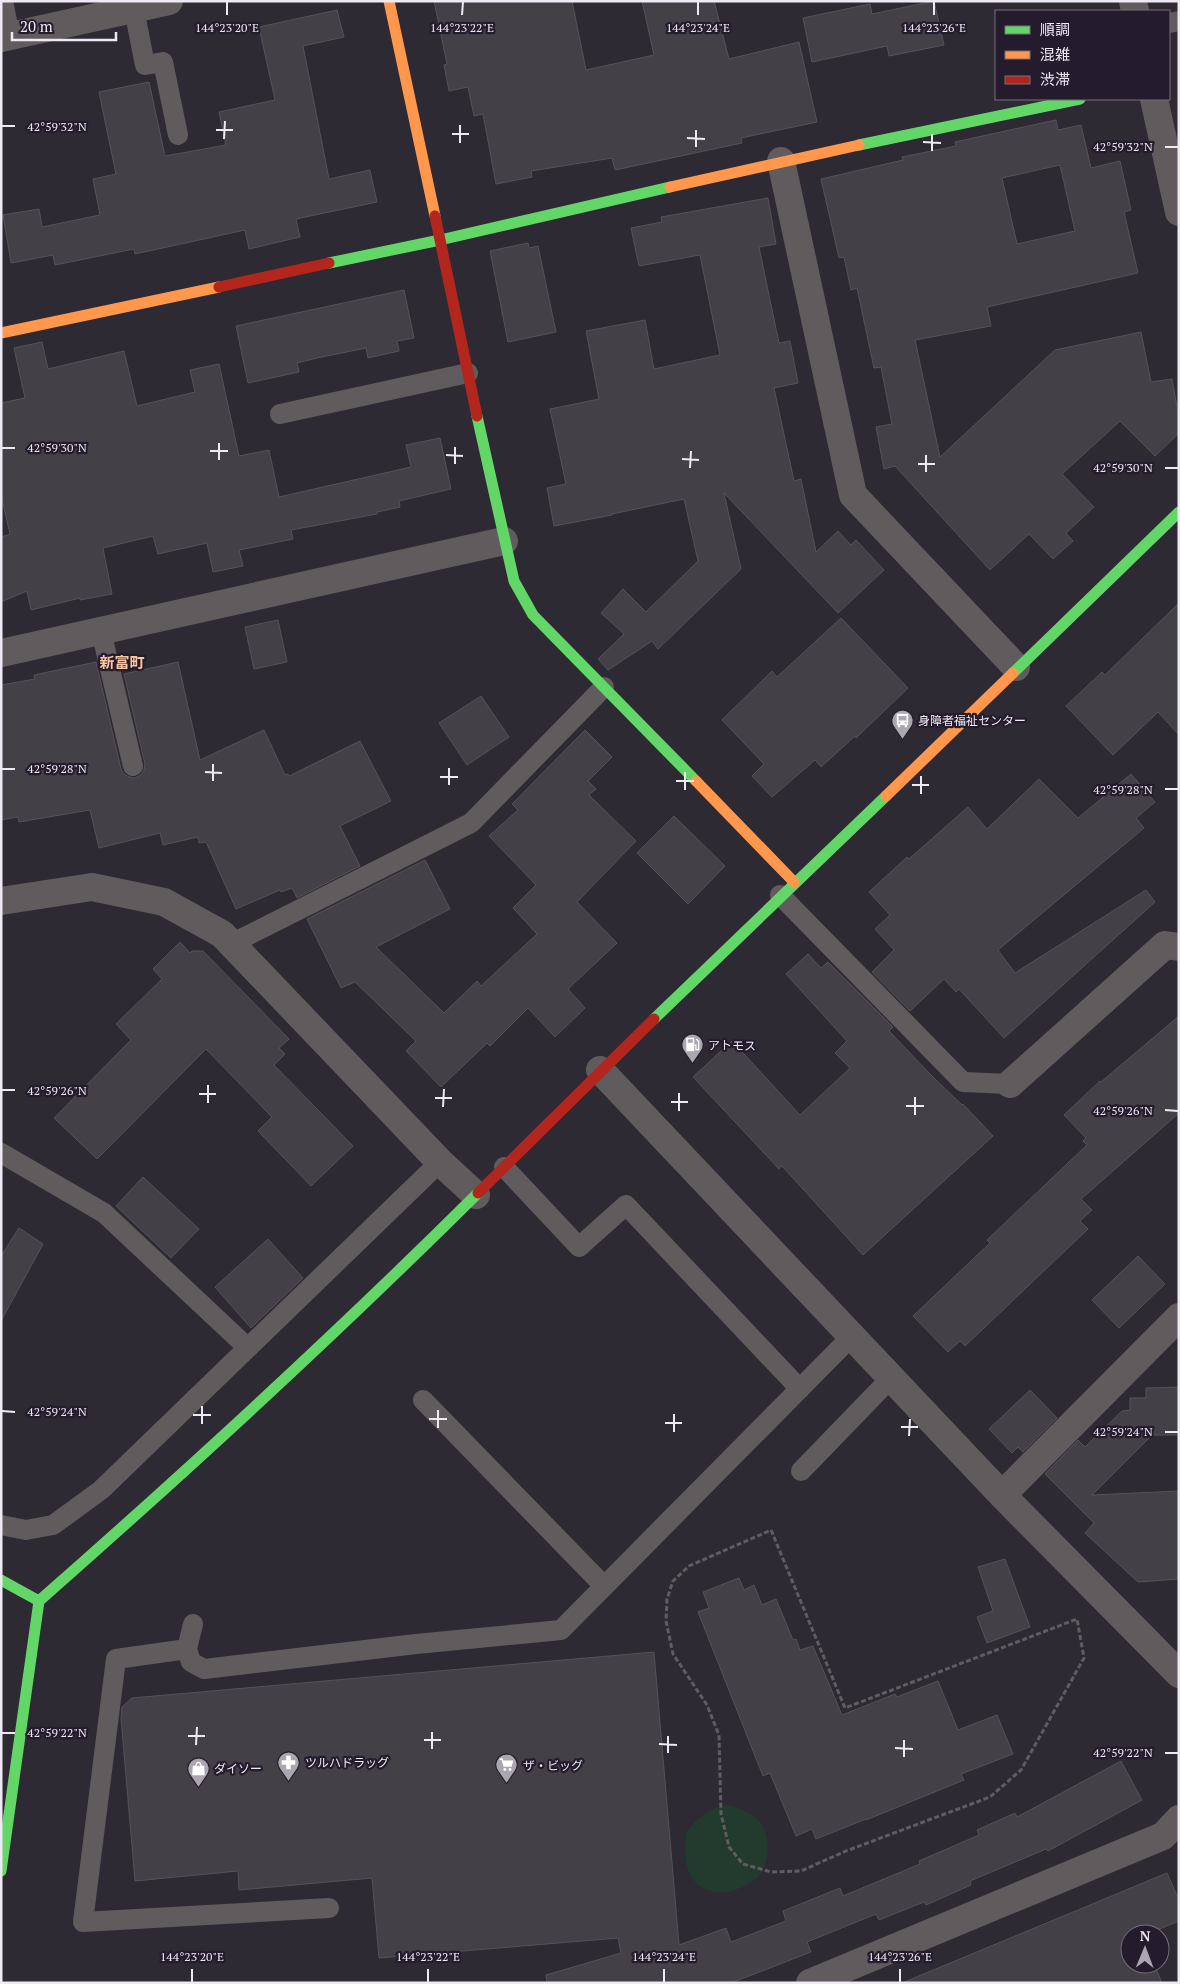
<svg xmlns="http://www.w3.org/2000/svg" width="1180" height="1984" font-family="'PT Serif','Noto Sans JP',serif">
<rect width="100%" height="100%" fill="#2e2a33"/>
<path fill="#233b2f" d="M 730,1805 C 740,1809 757,1815 762,1825 C 771,1839 769,1863 759,1876 C 757,1879 753,1881 750,1883 C 732,1895 701,1898 690,1874 C 684,1862 685,1845 686,1832 C 701,1815 707,1809 730,1805 Z"/>
<path fill="#444048" stroke="#56525a" fill-rule="evenodd" d="M 434,1 L 572,1 L 586,70 L 654,55 L 642,1 L 714,1 L 729,59 L 799,42 L 817,122 L 741,138 L 742,143 L 615,170 L 612,158 L 531,171 L 532,177 L 496,184 L 483,114 L 474,116 L 468,87 L 449,91 L 444,65 L 447,64 Z
M 934,1 L 944,45 L 889,56 L 887,46 L 812,62 L 803,18 L 870,4 L 872,14 Z
M 337,10 L 344,37 L 303,46 L 329,179 L 370,170 L 377,202 L 296,219 L 300,237 L 249,249 L 245,230 L 135,254 L 134,249 L 55,265 L 53,255 L 11,263 L 3,215 L 39,209 L 42,227 L 100,215 L 93,179 L 116,174 L 99,92 L 149,82 L 165,156 L 226,145 L 219,112 L 275,100 L 259,27 Z
M 1056,120 L 1058,130 L 1081,125 L 1091,168 L 1120,161 L 1131,210 L 1124,212 L 1138,273 L 987,307 L 991,326 L 915,340 L 940,457 L 1055,350 L 1141,332 L 1151,382 L 1172,379 L 1179,418 L 1179,433 L 1155,456 L 1120,421 L 1062,474 L 1094,507 L 1066,533 L 1073,541 L 1053,559 L 1029,534 L 990,570 L 895,466 L 884,469 L 876,427 L 892,424 L 881,367 L 874,368 L 857,288 L 851,290 L 844,257 L 839,258 L 821,179 L 903,160 L 902,157 L 956,146 L 955,142 ZM 1060,165 L 1075,231 L 1017,244 L 1002,178 Z
M 768,198 L 776,244 L 759,247 L 779,343 L 790,341 L 798,383 L 774,388 L 794,481 L 801,479 L 816,552 L 838,531 L 851,545 L 856,540 L 884,570 L 838,613 L 724,493 L 741,569 L 658,649 L 652,641 L 608,670 L 598,659 L 624,634 L 601,613 L 623,589 L 646,612 L 698,561 L 684,499 L 612,514 L 612,515 L 554,526 L 547,488 L 566,484 L 550,409 L 599,399 L 586,331 L 645,320 L 654,369 L 720,355 L 700,255 L 639,266 L 631,228 L 662,222 L 661,217 Z
M 528,243 L 529,248 L 538,246 L 556,332 L 508,342 L 490,251 Z
M 404,290 L 414,338 L 397,341 L 399,351 L 368,358 L 366,348 L 317,358 L 297,363 L 299,372 L 248,383 L 236,326 Z
M 42,342 L 48,369 L 124,351 L 137,406 L 195,392 L 190,370 L 219,364 L 239,456 L 269,450 L 279,497 L 411,467 L 406,445 L 440,438 L 451,489 L 399,501 L 400,507 L 377,512 L 377,514 L 291,530 L 293,539 L 239,550 L 243,566 L 213,572 L 207,543 L 158,554 L 153,536 L 103,548 L 112,594 L 80,600 L 80,598 L 31,610 L 27,591 L 1,602 L 1,537 L 10,534 L 1,495 L 1,403 L 25,398 L 14,348 Z
M 1179,603 L 1179,735 L 1158,712 L 1113,755 L 1066,706 L 1102,672 L 1105,675 Z
M 841,618 L 908,688 L 856,738 L 855,736 L 821,767 L 815,760 L 772,797 L 752,776 L 764,764 L 722,720 L 772,671 L 777,677 Z
M 278,620 L 287,662 L 254,669 L 245,627 Z
M 96,662 L 121,769 L 124,774 L 129,777 L 135,778 L 141,775 L 144,770 L 145,764 L 124,674 L 178,662 L 200,760 L 264,730 L 285,775 L 288,774 L 289,776 L 360,741 L 391,801 L 340,826 L 360,866 L 297,898 L 292,888 L 281,892 L 280,890 L 236,909 L 206,842 L 199,843 L 198,837 L 163,845 L 160,833 L 99,848 L 90,810 L 19,822 L 18,817 L 1,820 L 1,685 L 35,679 L 34,675 Z
M 481,696 L 509,737 L 467,765 L 439,723 Z
M 585,730 L 612,757 L 588,781 L 596,789 L 589,795 L 636,841 L 577,902 L 617,943 L 568,989 L 585,1008 L 555,1037 L 528,1008 L 490,1046 L 487,1043 L 441,1087 L 406,1051 L 416,1041 L 355,982 L 341,988 L 307,919 L 425,860 L 450,909 L 376,947 L 444,1013 L 477,981 L 481,986 L 537,934 L 513,908 L 536,885 L 489,836 L 518,810 L 512,804 Z
M 1131,774 L 1155,802 L 1136,818 L 1144,828 L 998,950 L 1015,973 L 1146,890 L 1155,902 L 1004,1038 L 959,989 L 956,992 L 944,979 L 910,1011 L 872,972 L 894,950 L 875,929 L 890,915 L 869,892 L 907,857 L 909,859 L 968,807 L 987,829 L 1039,779 L 1078,818 Z
M 674,816 L 725,866 L 688,904 L 637,853 Z
M 180,942 L 190,953 L 192,951 L 203,951 L 289,1039 L 279,1048 L 285,1054 L 274,1065 L 353,1146 L 311,1186 L 258,1131 L 272,1117 L 206,1049 L 97,1159 L 54,1118 L 131,1040 L 116,1024 L 162,979 L 153,969 Z
M 808,954 L 821,968 L 828,962 L 893,1027 L 889,1031 L 931,1075 L 962,1105 L 963,1104 L 993,1136 L 863,1255 L 782,1166 L 779,1169 L 693,1077 L 732,1041 L 800,1115 L 850,1068 L 835,1053 L 847,1041 L 786,974 Z
M 1179,1016 L 1179,1113 L 1081,1199 L 1092,1210 L 1080,1221 L 1088,1229 L 965,1346 L 960,1341 L 948,1352 L 913,1316 L 990,1243 L 987,1240 L 1087,1145 L 1083,1141 L 1086,1138 L 1064,1115 L 1100,1081 L 1101,1082 Z
M 143,1177 L 199,1229 L 171,1258 L 116,1206 Z
M 19,1228 L 43,1244 L 1,1321 L 1,1256 Z
M 268,1239 L 303,1278 L 251,1328 L 215,1287 Z
M 1138,1256 L 1165,1284 L 1119,1328 L 1092,1300 Z
M 1179,1387 L 1179,1435 L 1152,1435 L 1092,1495 L 1179,1491 L 1179,1579 L 1138,1582 L 1085,1533 L 1094,1523 L 1045,1474 L 1078,1440 L 1085,1447 L 1122,1411 L 1130,1410 L 1130,1398 L 1146,1398 L 1146,1388 Z
M 1030,1390 L 1057,1418 L 1023,1452 L 1018,1447 L 1012,1453 L 989,1429 Z
M 1005,1559 L 1030,1627 L 987,1643 L 977,1617 L 993,1611 L 978,1567 Z
M 739,1578 L 744,1590 L 754,1585 L 762,1605 L 776,1599 L 793,1640 L 796,1639 L 800,1650 L 813,1646 L 842,1715 L 895,1694 L 897,1697 L 938,1681 L 958,1730 L 997,1715 L 1013,1754 L 961,1774 L 964,1780 L 866,1820 L 866,1819 L 816,1839 L 812,1829 L 796,1836 L 770,1773 L 763,1776 L 698,1612 L 709,1608 L 703,1592 Z
M 654,1652 L 679,1945 L 726,1928 L 731,1942 L 786,1921 L 783,1911 L 840,1888 L 843,1896 L 920,1864 L 919,1861 L 979,1835 L 977,1830 L 1015,1813 L 1017,1817 L 1121,1761 L 1142,1800 L 1048,1851 L 1046,1849 L 970,1881 L 971,1885 L 926,1905 L 924,1902 L 879,1920 L 876,1914 L 807,1942 L 811,1952 L 731,1983 L 547,1983 L 546,1975 L 621,1953 L 618,1938 L 379,1958 L 372,1878 L 239,1890 L 238,1871 L 135,1881 L 121,1718 L 122,1707 L 132,1698 Z
M 1167,1873 L 1179,1900 L 1179,1921 L 1147,1934 L 1130,1934 L 1130,1964 L 1154,1964 L 1162,1983 L 902,1983 Z"/>
<g fill="none" stroke-linecap="round" stroke-linejoin="round">
<path stroke="#605c60" stroke-width="3" stroke-dasharray="5 2.5" stroke-linecap="butt" d="M 771,1530 L 845,1708 L 1077,1619 L 1084,1658 L 1021,1770 L 990,1797 L 846,1851 L 801,1871 L 771,1872 L 743,1864 L 729,1847 L 721,1814 L 719,1735 L 707,1705 L 673,1654 L 666,1621 L 667,1599 L 673,1581 L 689,1566 Z"/>
<path stroke="#605c5e" stroke-width="20" d="M 3,1 L 10,36
M 134,9 L 145,65 L 163,62 L 178,135
M 1169,23 L 1179,21
M 280,414 L 468,373
M 101,631 L 133,766
M 780,895 L 963,1082 L 1010,1084
M 231,944 L 471,823 L 604,687
M 1,1153 L 104,1213 L 248,1348
M 504,1167 L 579,1247 L 626,1205 L 800,1389
M 423,1400 L 604,1586
M 801,1471 L 891,1378
M 1,1525 L 26,1530 L 53,1525 L 101,1490 L 440,1162
M 193,1624 L 187,1649 L 191,1662 L 204,1669 L 416,1644 L 561,1630 L 852,1336
M 187,1649 L 116,1659 L 83,1922 L 329,1908"/>
<path stroke="#605c5e" stroke-width="28" d="M 1133,1 L 1135,11
M 1,38 L 169,1
M 1154,99 L 1179,212
M 781,161 L 853,495 L 1016,667
M 1,653 L 504,541
M 1,901 L 92,887 L 164,902 L 222,934 L 440,1162 L 476,1195
M 600,1070 L 1002,1495 L 1179,1674
M 1010,1084 L 1165,945 L 1179,947
M 1002,1495 L 1179,1317
M 810,1983 L 1163,1836 L 1179,1819"/>
<path stroke="#63d668" stroke-width="11" d="M 859,145 L 1080,99
M 329,263 L 440,240 L 670,187
M 477,416 L 514,581 L 533,615 L 696,781
M 1013,673 L 1179,512
M 654,1019 L 886,796
M 1,1580 L 39,1601 L 1,1871
M 39,1601 C 189,1469 336,1334 478,1193"/>
<path stroke="#ff974d" stroke-width="11" d="M 389,1 L 435,216
M 670,187 L 859,145
M 1,333 L 219,287
M 696,781 L 794,882
M 886,796 L 1013,673"/>
<path stroke="#b3261e" stroke-width="11" d="M 435,216 L 477,416
M 219,287 L 329,263
M 478,1193 L 654,1019"/>
</g>
<path fill="none" stroke="#eee9f4" stroke-width="2" d="M 227,15 L 227,2M 462,15 L 463,2M 698,15 L 698,2M 934,15 L 934,2M 2,126 L 15,126M 216,130 L 233,130M 452,134 L 469,134M 687,138 L 705,139M 224,139 L 225,121M 923,142 L 941,143M 460,143 L 460,125M 696,147 L 696,130M 1165,147 L 1178,147M 932,151 L 932,134M 2,448 L 15,448M 210,451 L 228,451M 446,455 L 463,456M 682,459 L 699,460M 219,460 L 219,443M 455,464 L 455,447M 918,464 L 935,464M 690,468 L 691,451M 1165,468 L 1178,468M 926,472 L 926,455M 2,769 L 15,769M 205,772 L 222,773M 440,777 L 458,777M 213,781 L 213,764M 676,781 L 694,781M 449,785 L 449,768M 912,785 L 929,785M 1165,789 L 1178,789M 685,790 L 685,772M 921,794 L 921,776M 2,1090 L 15,1090M 199,1094 L 216,1094M 435,1098 L 452,1098M 671,1102 L 688,1102M 208,1103 L 208,1085M 906,1106 L 924,1106M 443,1107 L 444,1089M 1165,1110 L 1178,1111M 679,1111 L 679,1093M 915,1115 L 915,1097M 2,1411 L 15,1412M 193,1415 L 211,1415M 429,1419 L 447,1419M 665,1423 L 682,1423M 202,1424 L 202,1406M 901,1427 L 918,1427M 438,1428 L 438,1410M 674,1432 L 674,1414M 1165,1432 L 1178,1432M 909,1436 L 910,1419M 2,1733 L 15,1733M 188,1736 L 205,1736M 424,1740 L 441,1740M 659,1744 L 677,1745M 196,1745 L 197,1727M 895,1748 L 913,1749M 432,1749 L 432,1732M 668,1753 L 668,1736M 1165,1753 L 1178,1753M 904,1757 L 904,1740M 192,1982 L 192,1969M 428,1982 L 428,1969M 664,1982 L 664,1969M 900,1982 L 900,1969"/>
<defs>
<symbol id="bus-pin" viewBox="-11 -11 22 30"><path d="M0 17L-7.5 6A9.5 9.5 0 1 1 7.5 6Z" fill="#aba6b0" stroke="#241c2c"/><path d="M-5-6H5V4H4V6H2V4H-2V6H-4V4H-5ZM-3.5-4V0h7V-4ZM-3.5 1.2v1.5H-2V1.2ZM2 1.2v1.5H3.5V1.2Z" fill="#fff"/></symbol>
<symbol id="fuel-pin" viewBox="-11 -11 22 30"><path d="M0 17L-7.5 6A9.5 9.5 0 1 1 7.5 6Z" fill="#aba6b0" stroke="#241c2c"/><path d="M-5.5-6h7V0h2V4h1.3V-2.5L3-4.5l.8-.8L6-3V5H2.5V1h-1V6h-7ZM-4.2-4.7v3.2H.2V-4.7Z" fill="#fff"/></symbol>
<symbol id="pharmacy-pin" viewBox="-11 -11 22 30"><path d="M0 17L-7.5 6A9.5 9.5 0 1 1 7.5 6Z" fill="#aba6b0" stroke="#241c2c"/><path d="M-2-6h4v4h4v4h-4v4h-4v-4h-4v-4h4Z" fill="#fff"/></symbol>
<symbol id="supermarket-pin" viewBox="-11 -11 22 30"><path d="M0 17L-7.5 6A9.5 9.5 0 1 1 7.5 6Z" fill="#aba6b0" stroke="#241c2c"/><path d="M-6-5.5h2.5l.6 2H6L4.5 2H-2.5L-4.4-4H-6ZM-1.5 3.2a1.3 1.3 0 1 0 .1 0ZM3 3.2a1.3 1.3 0 1 0 .1 0Z" fill="#fff"/></symbol>
<symbol id="shop-pin" viewBox="-11 -11 22 30"><path d="M0 17L-7.5 6A9.5 9.5 0 1 1 7.5 6Z" fill="#aba6b0" stroke="#241c2c"/><path d="M-5-2.5h2.3a2.7 3.5 0 0 1 5.4 0H5L5.5 6h-11ZM-1.5-2.5h3a1.5 2.3 0 0 0-3 0Z" fill="#fff"/></symbol>
</defs>
<g fill-rule="evenodd">
<use href="#bus-pin" x="890" y="708" width="25" height="34"/>
<use href="#fuel-pin" x="680" y="1032" width="25" height="34"/>
<use href="#pharmacy-pin" x="276" y="1750" width="25" height="34"/>
<use href="#supermarket-pin" x="494" y="1752" width="25" height="34"/>
<use href="#shop-pin" x="186" y="1756" width="25" height="34"/>
</g>
<g text-anchor="middle" dominant-baseline="central" stroke-width="4.5" stroke-linejoin="round" paint-order="stroke">
<g font-size="12" fill="#eee9f4" stroke="#241c2c" text-anchor="start">
<text x="918" y="720">身障者福祉センター</text>
<text x="708" y="1045">アトモス</text>
<text x="305" y="1762">ツルハドラッグ</text>
<text x="523" y="1765">ザ・ビッグ</text>
<text x="214" y="1768">ダイソー</text>
</g>
<g font-size="15" font-weight="bold" fill="#fcc6a0" stroke="#241c2c">
<text x="122" y="662">新富町</text>
</g>
</g>
<g font-size="12" text-anchor="middle" fill="#eee9f4" stroke="#241c2c" stroke-width="4.5" stroke-linejoin="round" paint-order="stroke">
<text x="227" y="32">144°23'20"E</text>
<text x="462" y="32">144°23'22"E</text>
<text x="698" y="32">144°23'24"E</text>
<text x="934" y="32">144°23'26"E</text>
<text x="57" y="131">42°59'32"N</text>
<text x="1123" y="151">42°59'32"N</text>
<text x="57" y="452">42°59'30"N</text>
<text x="1123" y="472">42°59'30"N</text>
<text x="57" y="773">42°59'28"N</text>
<text x="1123" y="794">42°59'28"N</text>
<text x="57" y="1095">42°59'26"N</text>
<text x="1123" y="1115">42°59'26"N</text>
<text x="57" y="1416">42°59'24"N</text>
<text x="1123" y="1436">42°59'24"N</text>
<text x="57" y="1737">42°59'22"N</text>
<text x="1123" y="1757">42°59'22"N</text>
<text x="192" y="1961">144°23'20"E</text>
<text x="428" y="1961">144°23'22"E</text>
<text x="664" y="1961">144°23'24"E</text>
<text x="900" y="1961">144°23'26"E</text>
</g>
<rect width="1180" height="1984" fill="none" stroke="#eee9f4" stroke-width="5"/>
<rect x="995" y="10" width="175" height="90" fill="#241c2c" stroke="#756e7c"/>
<rect x="1005" y="26" width="25" height="8" fill="#63d668" stroke="#756e7c"/>
<text x="1040" y="35" font-size="15" fill="#eee9f4">順調</text>
<rect x="1005" y="51" width="25" height="8" fill="#ff974d" stroke="#756e7c"/>
<text x="1040" y="60" font-size="15" fill="#eee9f4">混雑</text>
<rect x="1005" y="76" width="25" height="8" fill="#b3261e" stroke="#756e7c"/>
<text x="1040" y="85" font-size="15" fill="#eee9f4">渋滞</text>
<g transform="translate(1145 1949) rotate(1)"><circle r="24" fill="#241c2c" stroke="#756e7c"/>
<path d="M0-4L9 19L0 12L-9 19Z" fill="#aba6b0"/>
<text y="-8" font-size="14" font-weight="bold" text-anchor="middle" fill="#eee9f4">N</text>
</g>
<path d="M12 32v8h104v-8" fill="none" stroke="#eee9f4" stroke-width="2.5"/>
<text x="20" y="32" font-size="15" fill="#eee9f4" stroke="#241c2c" stroke-width="4" paint-order="stroke">20 m</text>
</svg>
